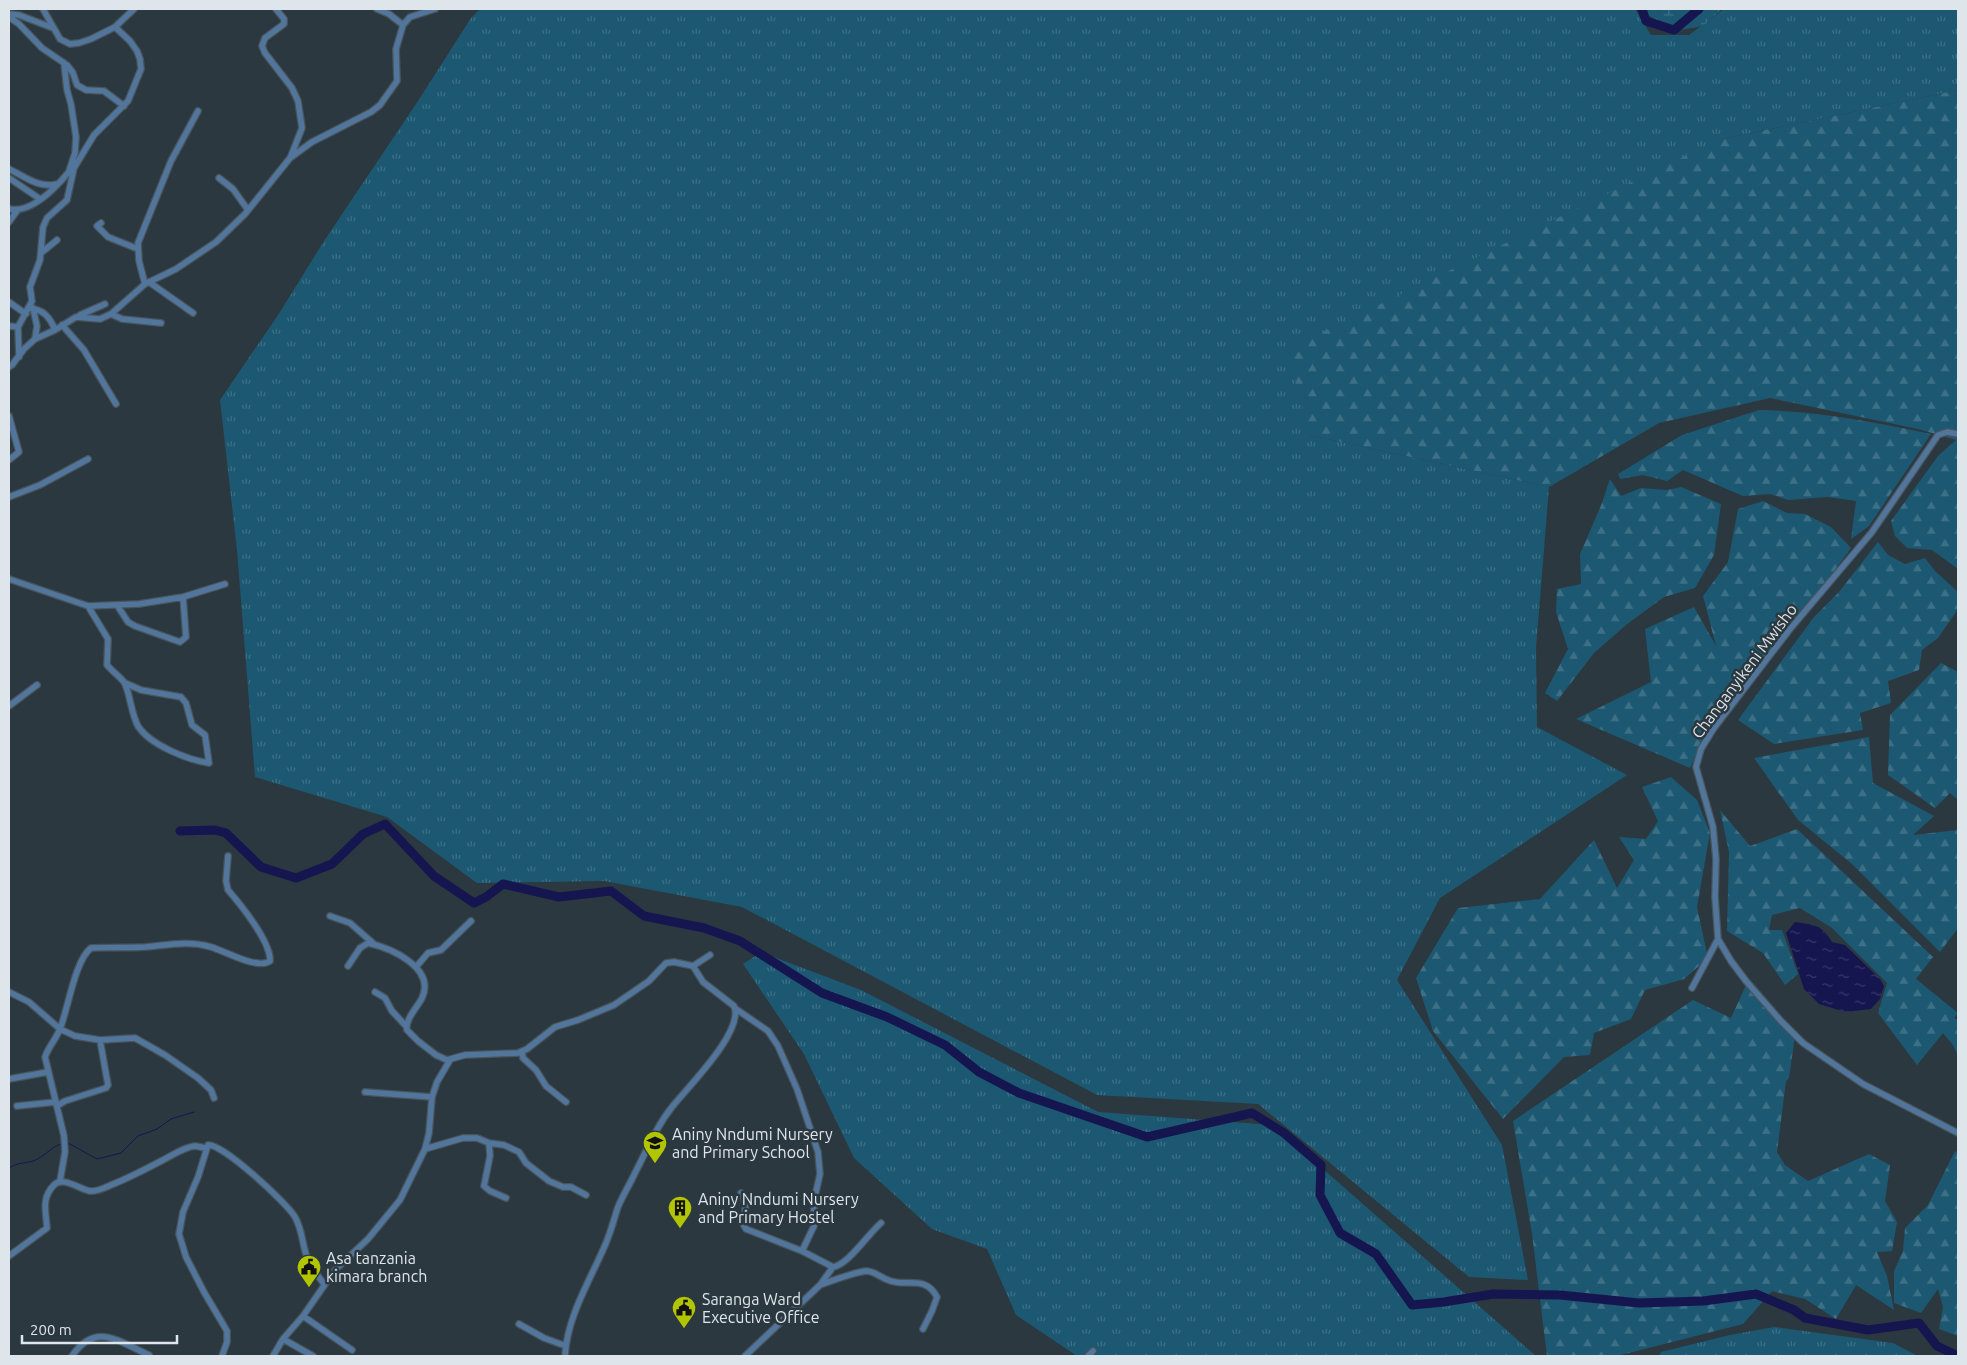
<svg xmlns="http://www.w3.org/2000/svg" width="1967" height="1365" font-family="Ubuntu,sans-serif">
<defs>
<pattern id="grass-tufts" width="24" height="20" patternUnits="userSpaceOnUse" patternTransform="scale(1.25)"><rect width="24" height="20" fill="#1c5872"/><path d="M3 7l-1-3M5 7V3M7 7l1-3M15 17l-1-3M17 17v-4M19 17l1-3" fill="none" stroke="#3d7086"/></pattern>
<pattern id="forest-firs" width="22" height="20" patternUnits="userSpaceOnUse" patternTransform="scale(1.25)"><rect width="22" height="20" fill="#1c5872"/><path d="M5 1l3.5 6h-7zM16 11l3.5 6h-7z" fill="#3d7086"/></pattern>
<pattern id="wetland-marsh" width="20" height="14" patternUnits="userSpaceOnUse" patternTransform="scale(1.25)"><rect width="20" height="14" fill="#1c5872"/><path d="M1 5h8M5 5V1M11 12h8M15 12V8" fill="none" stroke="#3d7086"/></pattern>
<pattern id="water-ripples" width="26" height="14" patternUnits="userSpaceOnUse" patternTransform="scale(1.25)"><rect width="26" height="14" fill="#151650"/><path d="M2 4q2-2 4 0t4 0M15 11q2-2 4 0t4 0" fill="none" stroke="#373869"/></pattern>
</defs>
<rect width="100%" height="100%" fill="#2b383f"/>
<path fill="url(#grass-tufts)" d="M 480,9 L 1635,9 L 1651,35 L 1689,35 L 1724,9 L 1958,9 L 1958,90 L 1718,140 L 1309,435 L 1549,487 L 1536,648 L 1537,727 L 1627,775 L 1440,898 L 1397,980 L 1502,1145 L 1528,1280 L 1469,1277 L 1258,1104 L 1097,1095 L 742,907 L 604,881 L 477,883 L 387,817 L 255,777 L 237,550 L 220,400 L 280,312 L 324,241 L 418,101 L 471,18 Z
M 761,952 L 861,990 L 1098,1112 L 1273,1125 L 1536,1356 L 1077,1356 L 1016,1315 L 987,1249 L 932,1229 L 854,1158 L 804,1054 L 743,964 Z
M 1774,1327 L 1893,1343 L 1918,1356 L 1659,1356 L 1661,1352 L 1730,1335 Z"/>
<path fill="url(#forest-firs)" d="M 1958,90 L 1958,569 L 1932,550 L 1907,548 L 1895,536 L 1891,521 L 1938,456 L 1956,440 L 1918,429 L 1770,398 L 1659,423 L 1549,487 L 1309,435 L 1288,349 L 1718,140 Z
M 1759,410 C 1817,411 1875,422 1931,434 L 1869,526 L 1851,539 L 1856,501 L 1828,497 L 1788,500 L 1770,494 L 1743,496 L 1683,470 L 1667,481 L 1643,475 L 1620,479 L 1618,474 L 1682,435 Z
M 1610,479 L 1621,496 L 1641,488 L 1667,490 L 1681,487 L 1721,504 L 1714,555 L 1695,588 L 1664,597 L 1626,625 L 1594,653 L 1557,701 L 1545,693 L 1568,649 L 1556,612 L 1557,589 L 1581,584 L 1580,554 L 1602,503 Z
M 1763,501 L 1787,513 L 1805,514 L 1831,527 L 1851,548 L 1760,672 L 1704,738 L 1690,768 L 1576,719 L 1651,682 L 1645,629 L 1694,607 L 1716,646 L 1703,596 L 1728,562 L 1738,509 Z
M 1878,542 L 1888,555 L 1905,564 L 1925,558 L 1935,571 L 1958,592 L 1958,609 L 1938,638 L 1922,650 L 1919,670 L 1888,681 L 1891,703 L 1860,713 L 1863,730 L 1774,744 L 1738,720 L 1814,617 L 1839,592 Z
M 1941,663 L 1958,672 L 1958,800 L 1950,793 L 1935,808 L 1888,775 L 1890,715 Z
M 1869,737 L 1873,783 L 1934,816 L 1913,835 L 1958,830 L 1958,928 L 1940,952 L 1852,864 L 1798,820 L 1754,758 Z
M 1671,777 L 1697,800 L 1710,833 L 1697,907 L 1708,958 L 1684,979 L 1645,990 L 1631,1019 L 1594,1033 L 1590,1055 L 1564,1057 L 1503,1119 L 1433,1031 L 1416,978 L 1458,908 L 1540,899 L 1594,840 L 1617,888 L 1634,860 L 1619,837 L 1646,839 L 1658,821 L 1642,787 Z
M 1720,810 L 1750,846 L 1797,829 L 1933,957 L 1916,979 L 1958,1013 L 1954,1018 L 1958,1020 L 1958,1056 L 1953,1045 L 1943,1033 L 1917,1065 L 1878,1013 L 1887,983 L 1832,928 L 1800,908 L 1772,915 L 1769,930 L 1782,930 L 1798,974 L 1785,985 L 1763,953 L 1727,931 L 1729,852 Z
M 1746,985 L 1795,1036 L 1789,1078 L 1786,1081 L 1777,1152 L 1785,1165 L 1808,1181 L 1869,1154 L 1890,1165 L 1885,1201 L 1897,1222 L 1892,1251 L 1877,1252 L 1887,1276 L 1894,1310 L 1856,1285 L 1836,1319 L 1805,1299 L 1772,1291 L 1743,1324 L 1617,1356 L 1547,1356 L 1532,1234 L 1513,1121 L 1693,1000 L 1731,1018 Z
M 1955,1151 L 1958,1153 L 1958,1336 L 1939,1329 L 1943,1307 L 1938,1289 L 1921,1313 L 1894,1303 L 1894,1271 L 1903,1251 L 1905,1228 L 1928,1205 Z"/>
<path fill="url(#wetland-marsh)" d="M 1642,9 L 1722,9 L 1703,26 L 1674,31 L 1643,12 Z"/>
<path fill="url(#water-ripples)" d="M 1795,922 C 1815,925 1821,924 1832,942 L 1845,945 L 1880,979 L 1884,986 L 1880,999 L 1871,1009 L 1845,1012 L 1819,1004 L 1804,989 L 1786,933 Z"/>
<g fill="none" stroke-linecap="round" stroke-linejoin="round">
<path stroke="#151650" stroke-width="1" d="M 68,1143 L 97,1159 L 121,1153 L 138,1136 L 157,1129 L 171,1119 L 194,1112
M 9,1168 C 19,1162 23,1164 33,1161 C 43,1158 51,1147 61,1144"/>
<path stroke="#151650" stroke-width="9" d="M 1642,9 L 1646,21 L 1674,30 L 1699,9
M 180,831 L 215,830 L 226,833 L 261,867 L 296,878 L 332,864 L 363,834 L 385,824 L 434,876 L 474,903 L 486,897 L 503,884 L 559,897 L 611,891 L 644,916 L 704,928 L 740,941 L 822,993 L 887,1017 L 945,1045 L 979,1072 L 1019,1093 L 1147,1137 L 1252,1113 L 1284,1133 L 1321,1165 L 1320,1195 L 1340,1233 L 1376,1254 L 1412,1305 L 1444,1302 L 1493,1294 L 1560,1295 L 1639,1303 L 1703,1301 L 1756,1294 L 1794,1310 L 1805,1318 L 1868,1330 L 1919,1323 L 1937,1346 L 1958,1356"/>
<defs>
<path id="minor" d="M 43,9 L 60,39 L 70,44 L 79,43 L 91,39 L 115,27 L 134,9
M 276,9 L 284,19 L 284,24 L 265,38 L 262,46 L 265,53 L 292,88 L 298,101 L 302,128 L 291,156
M 377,9 L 389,14 L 403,25
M 9,14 L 19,15 L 53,28
M 9,17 L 19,24 L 42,48 L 67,65 L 73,73 L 77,85 L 86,90 L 104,91 L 124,106
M 64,63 L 67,90 L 71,104 L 76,137 L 75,153 L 69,171
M 9,169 C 24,176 39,189 57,184
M 9,178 L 40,199
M 219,178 L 233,189 L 248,210
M 9,209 C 28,213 47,196 60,182 C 65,177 68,171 74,168 L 94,135 L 128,101 L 141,69 L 140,59 L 137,51 L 130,41 L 115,27
M 9,222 L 17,211
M 101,223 L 97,226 L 108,237 L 138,249
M 41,253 L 57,240
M 149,282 L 193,313
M 145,284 L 139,261 L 138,243 L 171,161 L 198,111
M 9,302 L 26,314
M 28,308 C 43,309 50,317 55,330
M 33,308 L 37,326 L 35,339
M 111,314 L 122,319 L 161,323
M 80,315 L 105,304
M 62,325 L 84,350 L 116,404
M 9,326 L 18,327
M 19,357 L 18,327 L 32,301 L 30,287 L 40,260 L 43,227 L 47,218 L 67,200 L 74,168
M 9,367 L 12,365 L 24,349 L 35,339 L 55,330 L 76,317 L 100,319 L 111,314 L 145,284 L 176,269 L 216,242 L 245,214 L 290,158 L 312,142 L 371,112 L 380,105 L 397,81 L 396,49 L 403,25 L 410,17 L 435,9
M 1958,434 L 1947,432 L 1938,435 L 1872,532 L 1790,629 L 1714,728 L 1701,749 L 1696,767 L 1713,827 L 1716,859 L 1715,897 L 1718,939 L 1731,961 L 1746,981 L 1781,1021 L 1803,1043 L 1863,1084 L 1958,1133
M 9,460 L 19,452 L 9,416
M 9,497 L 40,485 L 88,459
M 9,579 L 88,606 L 139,604 L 183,597 L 225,584
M 117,605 L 128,622 L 135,626 L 180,642 L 186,637 L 183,597
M 88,606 L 108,639 L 107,665 C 112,671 119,676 124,682 C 130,692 131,714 138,726 C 150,745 188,760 209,763 L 205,735 L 192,725 L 186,703 L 181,697 L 141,690 L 125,683
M 9,706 L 37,685
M 330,916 L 350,923 L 374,944
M 348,966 L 360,948 L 368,943 C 391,948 436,968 422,998 C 417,1008 405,1019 407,1030 L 418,1041 L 436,1055 L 447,1060 L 465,1055 L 518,1053 L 527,1049 L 555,1027 L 578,1020 L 614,1005 L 649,981 L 666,963 L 674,962 L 693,966 L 710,955
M 416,967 L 428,953 L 441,950 L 471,921
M 1692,988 L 1718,939
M 9,992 L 29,1002 L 60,1029 L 75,1036 L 100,1040 L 135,1038 L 165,1055 L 198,1078 L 211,1090 L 214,1098
M 375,992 L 385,998 L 392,1011 L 406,1026
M 736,1009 L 768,1031 L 778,1046 L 797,1089 L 818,1152 L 820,1174 L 814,1201 L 814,1226 L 802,1251
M 522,1052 L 523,1058 L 536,1070 L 546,1086 L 566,1102
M 9,1079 L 48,1072
M 365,1092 L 432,1097
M 17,1106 L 56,1102
M 57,1106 L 65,1101 L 106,1088 L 108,1085 L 100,1040
M 489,1143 L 490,1156 L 484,1186 L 490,1191 L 506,1198
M 425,1149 L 463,1138 L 477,1138 L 489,1143 L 504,1145 L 519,1152 L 526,1163 L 549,1181 L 563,1187 L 571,1187 L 586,1195
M 60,1181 L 65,1152 L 64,1136 L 45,1057 C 49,1046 56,1039 60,1029 C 68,1009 75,960 91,948 C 109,947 127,948 145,947 C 168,945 188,940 211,947 C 225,951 257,970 270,961 C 271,942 241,905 228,890 L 226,881 L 228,856
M 741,1193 L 746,1204 L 743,1224 L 746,1229 L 802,1251 L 833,1267 C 848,1265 868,1234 881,1223
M 9,1256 L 47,1228 C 46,1212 41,1198 54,1185 C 63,1176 79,1189 90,1191 C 97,1192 104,1188 111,1185 C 129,1178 146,1169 163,1160 C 173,1155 184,1147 195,1146 C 198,1146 203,1148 206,1148
M 820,1285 C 831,1281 855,1272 866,1271 C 874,1271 880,1277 888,1280 C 905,1288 925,1274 937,1297 L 932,1311 L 923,1329
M 303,1316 L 352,1350
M 519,1324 L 544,1338 L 566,1346
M 283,1339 L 313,1356
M 72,1356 C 96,1321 119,1342 149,1355
M 222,1356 L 227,1342 L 227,1331 L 204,1292 L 186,1257 L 179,1234 L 183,1212 L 198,1177 L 208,1145 C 222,1143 287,1203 295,1217 C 302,1229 302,1242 306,1254 C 310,1265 317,1275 324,1284
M 273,1356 L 283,1339 L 303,1316 L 335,1270 L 368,1239 L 400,1200 L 425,1149 L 429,1133 L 432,1097 L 437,1082 L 450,1060
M 565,1356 C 567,1316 591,1279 606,1243 C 611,1231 614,1219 618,1207 C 623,1195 630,1184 635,1173 C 647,1150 656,1127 672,1107 C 687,1088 745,1031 734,1006 L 703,982 L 693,966
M 745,1356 L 820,1285 L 833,1267
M 1088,1356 L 1093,1351"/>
</defs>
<use href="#minor" stroke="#48545b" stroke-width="8"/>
<use href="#minor" stroke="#52759c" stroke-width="5.5"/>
</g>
<defs>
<symbol id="school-pin" viewBox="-11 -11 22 30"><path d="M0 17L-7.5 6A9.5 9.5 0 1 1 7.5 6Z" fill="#b1c500" stroke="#2b383f"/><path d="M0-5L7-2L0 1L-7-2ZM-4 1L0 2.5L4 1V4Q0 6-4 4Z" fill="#111"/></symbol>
<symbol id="building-pin" viewBox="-11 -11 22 30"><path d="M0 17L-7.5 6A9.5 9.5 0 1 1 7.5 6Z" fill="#b1c500" stroke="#2b383f"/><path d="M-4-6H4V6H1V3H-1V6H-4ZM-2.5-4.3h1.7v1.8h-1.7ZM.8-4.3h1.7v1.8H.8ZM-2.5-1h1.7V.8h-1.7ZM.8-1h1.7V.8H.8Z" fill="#111"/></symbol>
<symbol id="civic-pin" viewBox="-11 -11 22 30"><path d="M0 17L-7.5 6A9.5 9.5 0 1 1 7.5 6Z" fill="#b1c500" stroke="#2b383f"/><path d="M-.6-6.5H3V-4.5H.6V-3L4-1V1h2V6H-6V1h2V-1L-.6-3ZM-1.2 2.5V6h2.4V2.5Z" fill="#111"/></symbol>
</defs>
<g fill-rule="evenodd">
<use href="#school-pin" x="641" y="1129" width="28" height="38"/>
<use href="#building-pin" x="666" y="1194" width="28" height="38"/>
<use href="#civic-pin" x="295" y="1253" width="28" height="38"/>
<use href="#civic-pin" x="670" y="1294" width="28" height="38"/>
</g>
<g text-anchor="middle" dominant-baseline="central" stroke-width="5" stroke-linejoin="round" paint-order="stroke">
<g font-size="16" fill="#dee6eb" stroke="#2b383f">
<text transform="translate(1744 671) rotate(-53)">Changanyikeni Mwisho</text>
</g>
<g font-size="16" fill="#dee6eb" stroke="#2b383f" text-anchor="start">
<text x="672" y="1134">Aniny Nndumi Nursery<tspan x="672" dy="18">and Primary School</tspan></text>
<text x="698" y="1199">Aniny Nndumi Nursery<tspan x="698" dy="18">and Primary Hostel</tspan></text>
<text x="326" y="1258">Asa tanzania<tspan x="326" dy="18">kimara branch</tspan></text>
<text x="702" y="1299">Saranga Ward<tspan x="702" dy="18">Executive Office</tspan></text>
</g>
</g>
<rect width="1967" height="1365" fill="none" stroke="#dee6eb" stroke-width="20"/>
<path d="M22 1335v8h155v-8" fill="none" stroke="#dee6eb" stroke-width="2.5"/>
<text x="30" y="1335" font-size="15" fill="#dee6eb" stroke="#2b383f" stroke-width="4" paint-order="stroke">200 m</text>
</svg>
